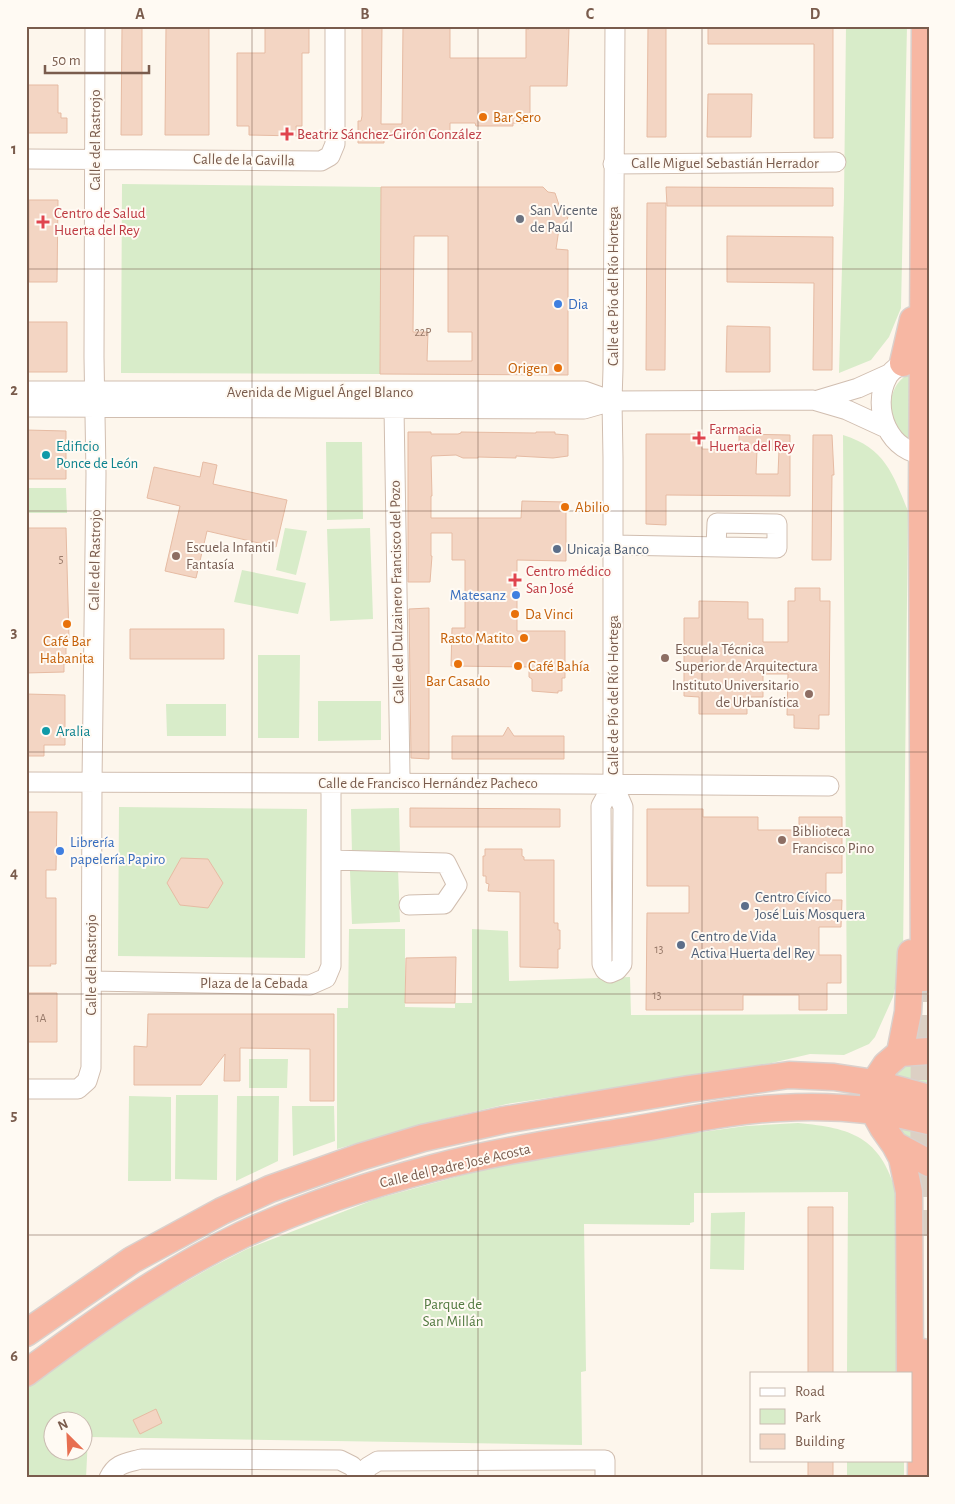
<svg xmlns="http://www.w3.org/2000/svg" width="955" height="1504" font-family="'Alegreya Sans',sans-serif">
<rect width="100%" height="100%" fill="#fdf6ec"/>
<path fill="#d8ecc9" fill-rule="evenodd" d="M 846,26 L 907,26 L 901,308 L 889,337 L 871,360 L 839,373 L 844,197 Z
M 122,184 L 381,187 L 380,374 L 121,373 Z
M 913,373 L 914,440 C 883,434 883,381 913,373 Z
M 843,435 C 885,448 893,474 908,511 L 903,955 L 893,997 L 875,1037 L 869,1044 L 844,1055 L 810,1054 L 750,1068 L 507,1104 L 435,1121 L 337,1149 L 337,1008 L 348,1008 L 349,929 L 405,929 L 405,1007 L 455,1008 L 455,1003 L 472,1003 L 472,929 L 508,931 L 509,981 L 630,977 L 631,1015 L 847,1014 Z
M 326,442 L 362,442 L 363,519 L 327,520 Z
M 26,488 L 66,488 L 67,513 L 26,513 Z
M 285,528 L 307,531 L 296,575 L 276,570 Z
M 370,528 L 373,619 L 330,621 L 327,529 Z
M 242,570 L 306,583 L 298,614 L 234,602 Z
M 258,655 L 300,655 L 299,738 L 258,738 Z
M 318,701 L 381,701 L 381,740 L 318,741 Z
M 166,704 L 226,704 L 226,736 L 167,736 Z
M 119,807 L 307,809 L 305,958 L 118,956 Z
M 399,808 L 400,853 L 352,854 L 351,809 Z
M 398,869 L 400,922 L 352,924 L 350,871 Z
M 249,1059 L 288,1059 L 287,1088 L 249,1088 Z
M 929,1061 L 929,1087 L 890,1078 L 907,1065 Z
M 176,1095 L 218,1095 L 217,1180 L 175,1179 Z
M 129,1096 L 171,1097 L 171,1181 L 128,1181 Z
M 237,1096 L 279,1096 L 278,1161 L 236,1181 Z
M 292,1106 L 334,1106 L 335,1141 L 293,1156 Z
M 798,1123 C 852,1128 880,1137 896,1192 L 904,1373 L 847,1373 L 848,1192 L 694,1193 L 694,1222 L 690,1223 L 690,1225 L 584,1224 L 586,1371 L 581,1372 L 582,1445 L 88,1437 L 86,1478 L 26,1478 L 26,1389 L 128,1315 L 210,1268 L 247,1249 L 376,1199 L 499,1165 L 658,1138 L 746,1126 ZM 52,1422 L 82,1422 L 82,1452 L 52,1452 Z
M 896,1124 L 929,1132 L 929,1152 L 907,1140 Z
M 745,1212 L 744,1270 L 710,1269 L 711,1213 Z
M 847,1460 L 904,1460 L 904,1478 L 847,1478 Z"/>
<path fill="#f3d5c3" stroke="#e6bba3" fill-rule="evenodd" d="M 166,26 L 209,26 L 209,135 L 165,135 Z
M 265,26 L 309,26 L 309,53 L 302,53 L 302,126 L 296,126 L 297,136 L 249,135 L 249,126 L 237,126 L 237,53 L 265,53 Z
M 362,26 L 382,26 L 381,124 L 402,124 L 403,26 L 450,26 L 450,58 L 526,58 L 526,29 L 529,29 L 529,26 L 566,26 L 566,29 L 569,28 L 567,86 L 530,86 L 530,123 L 513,123 L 513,126 L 476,126 L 475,123 L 450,123 L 450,136 L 384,136 L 384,143 L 358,143 L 358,121 L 361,121 L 362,116 Z
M 648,26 L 666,26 L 666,137 L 647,137 Z
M 708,26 L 833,26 L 833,138 L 814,138 L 814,44 L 708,44 Z
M 122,27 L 142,27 L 142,135 L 121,135 Z
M 27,85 L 58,85 L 58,113 L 61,113 L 61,118 L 67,118 L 67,133 L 26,133 Z
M 708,94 L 752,94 L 751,137 L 707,137 Z
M 381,187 L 543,187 L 548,192 L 555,193 L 560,208 L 564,208 L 568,217 L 564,229 L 559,229 L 556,249 L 568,250 L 568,375 L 380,374 ZM 414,236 L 448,236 L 448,332 L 472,332 L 472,361 L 427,361 L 428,332 L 413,332 Z
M 666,187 L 833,188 L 833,206 L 667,206 Z
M 29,200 L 58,200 L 57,282 L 29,282 Z
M 647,203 L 666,203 L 665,370 L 646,370 Z
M 727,236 L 833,237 L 832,370 L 813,370 L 814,283 L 727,282 Z
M 26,322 L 67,322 L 67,372 L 26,372 Z
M 727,326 L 770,327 L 770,372 L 726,372 Z
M 26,430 L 66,431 L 66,479 L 26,479 Z
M 408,432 L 431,432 L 431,434 L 458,434 L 461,433 L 461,432 L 536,433 L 536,432 L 555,432 L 555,434 L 568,435 L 568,456 L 553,458 L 516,456 L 516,458 L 478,457 L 478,458 L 463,458 L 456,455 L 432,456 L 431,458 L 432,496 L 431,496 L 431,518 L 521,518 L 522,501 L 566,502 L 566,561 L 517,560 L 517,631 L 565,631 L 565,678 L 562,678 L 562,691 L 558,691 L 558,693 L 532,691 L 532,679 L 529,677 L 529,667 L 451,666 L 452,628 L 465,628 L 465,560 L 452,560 L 452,533 L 431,533 L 431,556 L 432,556 L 430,582 L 408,582 Z
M 646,434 L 702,434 L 702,449 L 739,450 L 739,434 L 790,435 L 790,496 L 666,495 L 666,525 L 646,524 ZM 757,450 L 779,450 L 778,474 L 756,474 Z
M 813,435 L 832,435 L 834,475 L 832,475 L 831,560 L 812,560 Z
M 203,462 L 217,465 L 213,484 L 287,500 L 276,547 L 207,531 L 196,578 L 165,571 L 180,506 L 147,498 L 154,467 L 200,477 Z
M 26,528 L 66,528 L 69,638 L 66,638 L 66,664 L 64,664 L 64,672 L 26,673 Z
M 795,588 L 820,588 L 820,601 L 830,601 L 829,715 L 819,715 L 819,729 L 794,728 L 794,715 L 787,715 L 788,674 L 763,674 L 763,697 L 747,697 L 747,714 L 699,714 L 699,697 L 684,696 L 684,618 L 699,618 L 699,601 L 748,602 L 748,619 L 763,619 L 763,642 L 788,642 L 788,601 L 795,601 Z
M 429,608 L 429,759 L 411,758 L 409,609 Z
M 130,629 L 224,629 L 224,659 L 130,659 Z
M 26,694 L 65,695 L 65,745 L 44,745 L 44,756 L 26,756 Z
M 508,727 L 514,736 L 564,736 L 564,759 L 452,759 L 452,736 L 503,736 Z
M 410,808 L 560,809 L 560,827 L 410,827 Z
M 647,809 L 703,809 L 703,817 L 758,817 L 758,830 L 799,830 L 799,817 L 842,817 L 842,873 L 826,873 L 826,900 L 842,900 L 841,927 L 819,927 L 819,955 L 841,955 L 841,983 L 827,983 L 827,1010 L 799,1010 L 799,995 L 743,995 L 743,1010 L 646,1010 L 647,913 L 689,913 L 689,886 L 647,886 Z
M 26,812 L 57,812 L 56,870 L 46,870 L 46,898 L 56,898 L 56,964 L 50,964 L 51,966 L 26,966 Z
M 485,849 L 522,849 L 522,856 L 524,857 L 524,860 L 554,860 L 554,923 L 558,923 L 558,930 L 560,930 L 560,949 L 558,949 L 558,968 L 520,967 L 520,892 L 488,891 L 489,884 L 486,883 L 486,876 L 483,876 L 483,856 L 485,856 Z
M 181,858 L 208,859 L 223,883 L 208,908 L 180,905 L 167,883 Z
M 456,957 L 455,1003 L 405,1003 L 406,958 Z
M 26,993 L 57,993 L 57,1042 L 26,1042 Z
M 148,1014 L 334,1014 L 334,1101 L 310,1101 L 310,1049 L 240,1048 L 240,1081 L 224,1081 L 225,1054 L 201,1085 L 134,1085 L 134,1046 L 147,1047 Z
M 808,1207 L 833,1207 L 833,1373 L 808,1373 Z
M 156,1409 L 162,1423 L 140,1434 L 133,1420 Z
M 808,1460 L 833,1460 L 833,1478 L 808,1478 Z"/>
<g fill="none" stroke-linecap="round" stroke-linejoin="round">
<path stroke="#dcd0c4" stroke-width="26" stroke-dasharray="26 13" stroke-linecap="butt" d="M 923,1236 L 924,978"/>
<defs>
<path id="minor" d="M 26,159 L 321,161 L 330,156 L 335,144 L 335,26
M 613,164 L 836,162
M 913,358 C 905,362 893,368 888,376 C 870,408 889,455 929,455
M 26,391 L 584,391 L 612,401
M 818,400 L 858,388 L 889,374
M 26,407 L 584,409 L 612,401 L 813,400 L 847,410 L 884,427
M 394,408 L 400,775
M 613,545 L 777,548 L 777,524 L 717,523 L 716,547
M 26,782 L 581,784 L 829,786
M 613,784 L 601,806 L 602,964 L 605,970 L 610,973 L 617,970 L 622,964 L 623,807 L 613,784 L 613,458 L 612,401 L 613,369 L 615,26
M 331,860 L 446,863 L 457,885 L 444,904 L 409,905
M 91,981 L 310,985 L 326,978 L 331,966 L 331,783
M 26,1089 L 78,1089 L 87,1081 L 91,1068 L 92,782 L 96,474 L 94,357 L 95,26
M 109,1478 C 116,1463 127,1463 141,1459 L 340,1460 L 352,1466 L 362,1477
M 362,1478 L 368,1467 L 378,1461 L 577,1460 L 605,1460 L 605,1478"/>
<path id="highway" d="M 903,363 L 913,320
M 924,978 L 922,495 L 925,26
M 900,1053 L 908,1012 L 911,953
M 895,1145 L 929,1163
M 26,1333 L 132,1260 L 222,1211 L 270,1189 L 360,1157 L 423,1138 L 504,1120 L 689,1089 L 789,1075 L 834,1077 L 874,1083 L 929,1098
M 26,1373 C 95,1322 165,1272 242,1235 C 302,1207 368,1185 433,1168 C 498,1151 566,1141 632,1130 C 681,1122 731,1110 780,1108 C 830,1105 880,1109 929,1121
M 910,1373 L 909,1192 L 902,1158 L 895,1145 L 883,1128 L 873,1110 L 873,1097 L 874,1083 L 886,1065 L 900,1053 L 929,1051
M 921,1478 L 922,1352"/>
</defs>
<use href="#minor" stroke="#d1beb0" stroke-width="21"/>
<use href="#highway" stroke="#dad1cd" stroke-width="29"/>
<use href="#minor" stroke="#fff" stroke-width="19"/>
<use href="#highway" stroke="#f7b7a3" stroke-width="26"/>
</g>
<path fill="none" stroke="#7a5c4d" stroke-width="1" stroke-opacity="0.55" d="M 252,26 L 252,1478M 478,26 L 478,1478M 702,26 L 702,1478M 26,269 L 929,269M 26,511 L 929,511M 26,752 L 929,752M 26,994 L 929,994M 26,1235 L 929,1235"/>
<g fill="#e8710a" stroke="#fffaf3" stroke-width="2">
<circle cx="483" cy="117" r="5"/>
<circle cx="558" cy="368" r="5"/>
<circle cx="565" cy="507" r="5"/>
<circle cx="515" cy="614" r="5"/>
<circle cx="67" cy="624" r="5"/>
<circle cx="524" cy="638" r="5"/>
<circle cx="458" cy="664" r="5"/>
<circle cx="518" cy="666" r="5"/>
</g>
<g fill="#e0444e" stroke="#fffaf3" stroke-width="2">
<path d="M284.5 126.5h5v5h5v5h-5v5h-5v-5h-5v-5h5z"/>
<path d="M40.5 214.5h5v5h5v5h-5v5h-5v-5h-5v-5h5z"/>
<path d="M696.5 430.5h5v5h5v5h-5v5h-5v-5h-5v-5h5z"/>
<path d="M512.5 572.5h5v5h5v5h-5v5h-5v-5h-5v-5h5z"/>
</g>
<circle fill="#6b7280" stroke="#fffaf3" stroke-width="2" cx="520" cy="219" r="5"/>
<g fill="#3f7fe0" stroke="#fffaf3" stroke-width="2">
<circle cx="558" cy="304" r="5"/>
<circle cx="516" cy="595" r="5"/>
<circle cx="60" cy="851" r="5"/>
</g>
<g fill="#0f9aa8" stroke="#fffaf3" stroke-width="2">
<circle cx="46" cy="455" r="5"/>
<circle cx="46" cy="731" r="5"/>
</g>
<g fill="#5c6f8a" stroke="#fffaf3" stroke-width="2">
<circle cx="557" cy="549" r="5"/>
<circle cx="745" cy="906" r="5"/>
<circle cx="681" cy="945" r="5"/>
</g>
<g fill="#8d6e63" stroke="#fffaf3" stroke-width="2">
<circle cx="176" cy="556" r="5"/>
<circle cx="665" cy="658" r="5"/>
<circle cx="809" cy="694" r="5"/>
<circle cx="782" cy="840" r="5"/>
</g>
<g text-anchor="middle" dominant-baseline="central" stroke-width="4" stroke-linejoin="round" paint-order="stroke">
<g font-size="12" fill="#987a6a">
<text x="423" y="332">22P</text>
<text x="61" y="559">5</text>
<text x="659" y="949">13</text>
<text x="657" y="995">13</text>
<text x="41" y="1018">1A</text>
</g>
<g font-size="15" fill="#c56008" stroke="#fffaf3" text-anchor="start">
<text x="493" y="117">Bar Sero</text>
<text x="548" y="368" text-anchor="end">Origen</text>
<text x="575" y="507">Abilio</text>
<text x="525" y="614">Da Vinci</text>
<text x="514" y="638" text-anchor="end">Rasto Matito</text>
<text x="67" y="641" text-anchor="middle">Café Bar<tspan x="67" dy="17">Habanita</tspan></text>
<text x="528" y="666">Café Bahía</text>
<text x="458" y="681" text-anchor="middle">Bar Casado</text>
</g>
<g font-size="15" fill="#be3a42" stroke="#fffaf3" text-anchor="start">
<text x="297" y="134">Beatriz Sánchez-Girón González</text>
<text x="54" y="213">Centro de Salud<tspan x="54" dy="17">Huerta del Rey</tspan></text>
<text x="709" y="429">Farmacia<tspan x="709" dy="17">Huerta del Rey</tspan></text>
<text x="526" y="571">Centro médico<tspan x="526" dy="17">San José</tspan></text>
</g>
<g font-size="15" fill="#7a5c4d" stroke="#fffaf3">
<text transform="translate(95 140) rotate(-90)">Calle del Rastrojo</text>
<text transform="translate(244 160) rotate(1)">Calle de la Gavilla</text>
<text x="725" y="163">Calle Miguel Sebastián Herrador</text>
<text transform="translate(613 286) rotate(-90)">Calle de Pío del Río Hortega</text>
<text x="320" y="392">Avenida de Miguel Ángel Blanco</text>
<text transform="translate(95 560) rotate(-89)">Calle del Rastrojo</text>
<text transform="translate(397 592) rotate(-91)">Calle del Dulzainero Francisco del Pozo</text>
<text transform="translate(613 695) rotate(-90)">Calle de Pío del Río Hortega</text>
<text x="428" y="783">Calle de Francisco Hernández Pacheco</text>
<text transform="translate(91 965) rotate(-90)">Calle del Rastrojo</text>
<text x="254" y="983">Plaza de la Cebada</text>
<text transform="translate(455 1166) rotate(-13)">Calle del Padre José Acosta</text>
</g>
<g font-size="15" fill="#5b616d" stroke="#fffaf3" text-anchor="start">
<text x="530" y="210">San Vicente<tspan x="530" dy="17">de Paúl</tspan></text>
</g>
<g font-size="15" fill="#366cbe" stroke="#fffaf3" text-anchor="start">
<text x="568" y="304">Dia</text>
<text x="506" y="595" text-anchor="end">Matesanz</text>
<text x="70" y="842">Librería<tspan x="70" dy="17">papelería Papiro</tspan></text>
</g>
<g font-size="15" fill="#0d838f" stroke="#fffaf3" text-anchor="start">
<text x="56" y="446">Edificio<tspan x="56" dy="17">Ponce de León</tspan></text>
<text x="56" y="731">Aralia</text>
</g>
<g font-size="15" fill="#785e54" stroke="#fffaf3" text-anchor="start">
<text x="186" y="547">Escuela Infantil<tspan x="186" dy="17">Fantasía</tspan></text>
<text x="675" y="649">Escuela Técnica<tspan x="675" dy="17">Superior de Arquitectura</tspan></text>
<text x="799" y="685" text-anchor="end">Instituto Universitario<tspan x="799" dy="17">de Urbanística</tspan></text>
<text x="792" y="831">Biblioteca<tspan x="792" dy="17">Francisco Pino</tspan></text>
</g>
<g font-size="15" fill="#4e5e75" stroke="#fffaf3" text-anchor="start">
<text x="567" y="549">Unicaja Banco</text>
<text x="755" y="897">Centro Cívico<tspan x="755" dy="17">José Luis Mosquera</tspan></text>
<text x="691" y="936">Centro de Vida<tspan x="691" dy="17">Activa Huerta del Rey</tspan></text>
</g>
<g font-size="15" fill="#537a41" stroke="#fffaf3">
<text x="453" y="1304">Parque de<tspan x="453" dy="17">San Millán</tspan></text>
</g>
</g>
<rect width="955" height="1504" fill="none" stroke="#fffaf3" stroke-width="55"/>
<rect x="750" y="1372" width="162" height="90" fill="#fffaf3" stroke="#cabbb1"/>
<rect x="760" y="1388" width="25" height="8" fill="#ffffff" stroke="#cabbb1"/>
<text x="795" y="1396" font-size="15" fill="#7a5c4d">Road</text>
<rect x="760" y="1409" width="25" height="15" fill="#d8ecc9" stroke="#cabbb1"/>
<text x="795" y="1422" font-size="15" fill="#7a5c4d">Park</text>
<rect x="760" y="1434" width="25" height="15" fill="#f3d5c3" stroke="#cabbb1"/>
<text x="795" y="1446" font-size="15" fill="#7a5c4d">Building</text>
<g transform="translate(68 1436) rotate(336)"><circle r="24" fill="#fffaf3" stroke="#cabbb1"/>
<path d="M0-4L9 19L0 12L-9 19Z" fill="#e76f51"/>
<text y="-8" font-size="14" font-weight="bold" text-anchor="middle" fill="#7a5c4d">N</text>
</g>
<path d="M45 65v8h104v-8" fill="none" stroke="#7a5c4d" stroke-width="2.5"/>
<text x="52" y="65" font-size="15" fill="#7a5c4d" stroke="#fffaf3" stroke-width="4" paint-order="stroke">50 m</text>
<rect x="28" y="28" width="900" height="1448" fill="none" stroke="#7a5c4d" stroke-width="2"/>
<g font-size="16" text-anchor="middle" font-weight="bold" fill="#7a5c4d">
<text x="140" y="19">A</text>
<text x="365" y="19">B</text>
<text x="590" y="19">C</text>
<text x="815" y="19">D</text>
<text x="14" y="154">1</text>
<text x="14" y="395">2</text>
<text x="14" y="637">3</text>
<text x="14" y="878">4</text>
<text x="14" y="1120">5</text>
<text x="14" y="1361">6</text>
</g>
</svg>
